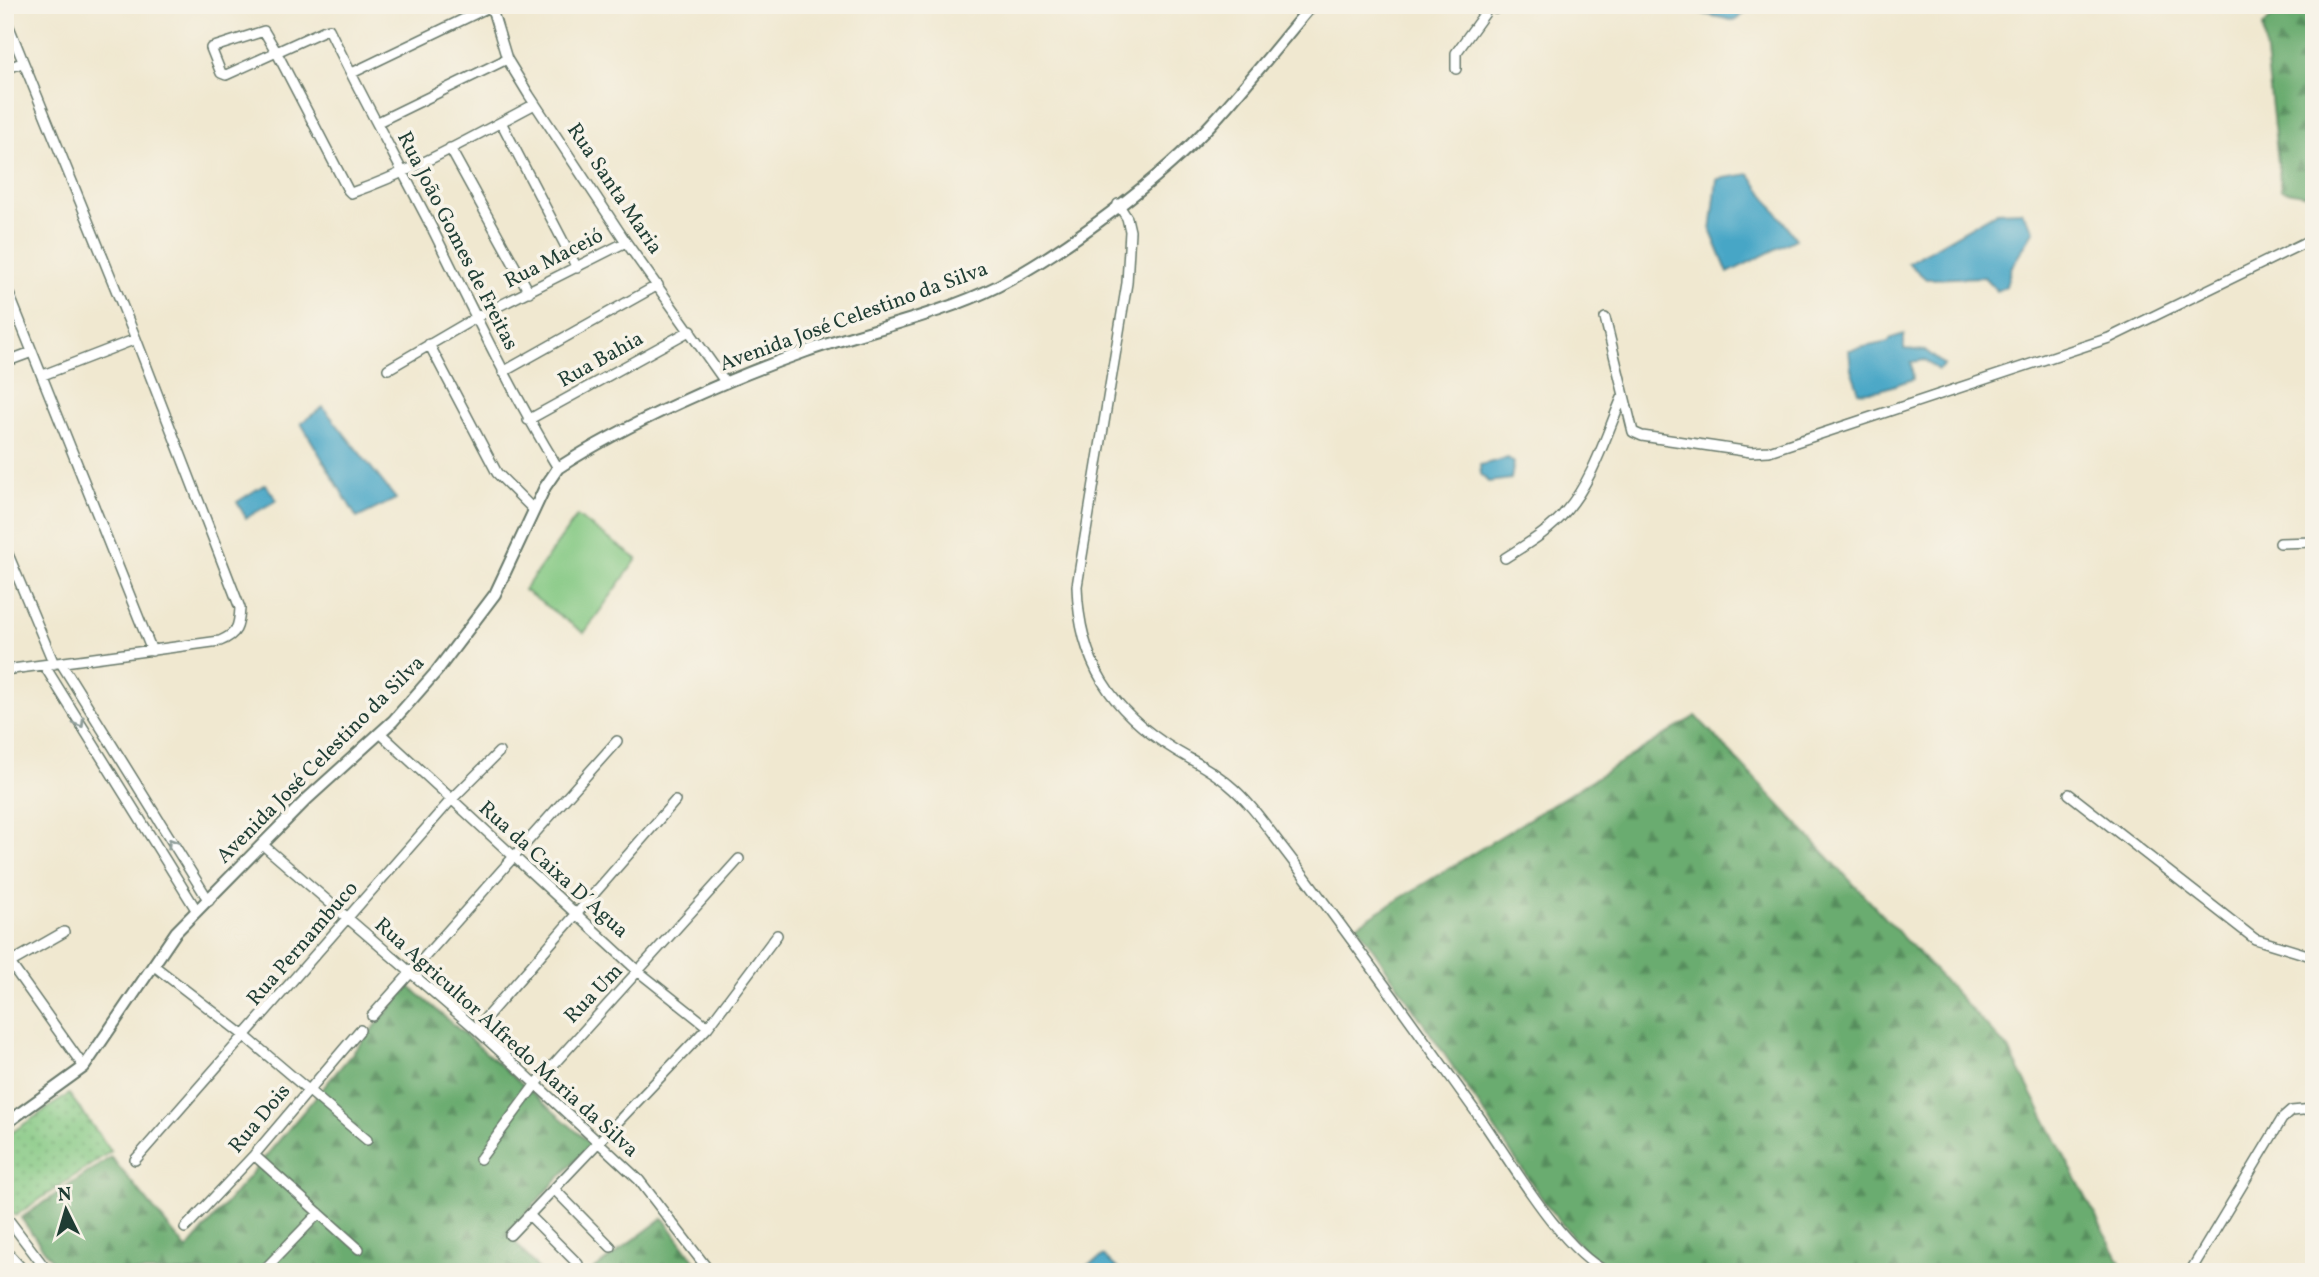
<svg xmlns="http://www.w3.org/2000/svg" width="2319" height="1277" font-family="Vollkorn,serif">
<defs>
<pattern id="forest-firs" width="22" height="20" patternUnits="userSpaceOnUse" patternTransform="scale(1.75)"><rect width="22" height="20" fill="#6aac70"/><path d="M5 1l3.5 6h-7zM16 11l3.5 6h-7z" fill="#578d5d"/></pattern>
<pattern id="park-dots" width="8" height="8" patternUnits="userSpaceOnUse" patternTransform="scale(1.75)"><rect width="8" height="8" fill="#83c882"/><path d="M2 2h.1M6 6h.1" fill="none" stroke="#6ba46b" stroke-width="1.8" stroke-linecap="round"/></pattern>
</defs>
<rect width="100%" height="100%" fill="#f7f3e8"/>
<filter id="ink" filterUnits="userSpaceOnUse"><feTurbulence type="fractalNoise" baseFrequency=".0143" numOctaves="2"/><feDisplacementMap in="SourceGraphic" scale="14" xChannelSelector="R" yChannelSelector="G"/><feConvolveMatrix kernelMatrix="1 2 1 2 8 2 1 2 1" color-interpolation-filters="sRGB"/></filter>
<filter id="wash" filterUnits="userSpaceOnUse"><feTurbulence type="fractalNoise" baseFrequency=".00686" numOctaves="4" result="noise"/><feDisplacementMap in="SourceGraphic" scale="28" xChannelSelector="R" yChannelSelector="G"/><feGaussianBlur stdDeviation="1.57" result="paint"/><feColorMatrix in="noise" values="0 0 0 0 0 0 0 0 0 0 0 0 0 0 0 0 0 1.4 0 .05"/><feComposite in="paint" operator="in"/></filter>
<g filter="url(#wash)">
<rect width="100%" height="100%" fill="#f0e8d0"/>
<path fill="url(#forest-firs)" stroke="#447452" stroke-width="2" d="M 2284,5 L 2314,5 L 2314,196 L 2281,190 L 2263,26 Z
M 1696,716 L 2009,1050 L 2125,1272 L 1619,1272 L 1585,1252 L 1547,1206 L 1357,925 Z
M 409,986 L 591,1144 L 507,1233 L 541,1272 L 60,1272 L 21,1218 L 111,1157 L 187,1250 Z
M 663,1218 L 703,1272 L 591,1272 Z"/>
<path fill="url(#park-dots)" stroke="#51825b" stroke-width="2" d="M 69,1094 L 111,1151 L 15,1216 L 5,1203 L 5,1137 Z"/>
<path fill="#83c882" stroke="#51825b" stroke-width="2" d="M 577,516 L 637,559 L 584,633 L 524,590 Z"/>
<path fill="#47a6c6" stroke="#33727d" stroke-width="2" d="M 1693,5 L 1737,5 L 1745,12 L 1735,21 L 1691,11 Z
M 1749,174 L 1796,239 L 1728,273 L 1711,232 L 1717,179 Z
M 2021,211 L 2034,230 L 2011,268 L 2006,286 L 1997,291 L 1984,277 L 1926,279 L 1908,263 L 1997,212 Z
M 1904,334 L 1904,349 L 1926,351 L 1944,365 L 1938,370 L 1924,360 L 1911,362 L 1913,379 L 1880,390 L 1859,392 L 1851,369 L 1849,350 L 1888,342 L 1891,338 Z
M 323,407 L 396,499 L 357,518 L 301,423 Z
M 1508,458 L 1514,463 L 1511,479 L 1488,482 L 1481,474 L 1480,465 Z
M 265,484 L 277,500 L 246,518 L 237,502 Z
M 1104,1256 L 1121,1272 L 1083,1272 L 1082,1268 Z"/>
</g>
<g filter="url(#ink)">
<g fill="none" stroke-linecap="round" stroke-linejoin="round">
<defs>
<path id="minor" d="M 1495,9 L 1496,5
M 5,17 L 136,339 L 240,608 C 239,627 237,634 220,641 L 5,670
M 5,69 L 22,63
M 1456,69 L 1456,53 L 1485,13 L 1480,5
M 352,73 L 491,6 L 507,59 L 529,95 L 626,242 L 726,383
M 535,104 C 476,135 414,171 351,193 L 348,190 L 277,53 L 264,31 L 211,48 L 221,73 L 226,75 L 325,30 L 329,29 C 361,96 398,162 432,228 C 472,309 511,391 558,468
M 378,122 L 507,59
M 501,122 L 577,268
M 450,148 L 529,292
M 1118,204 L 1127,218 L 1130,231 L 1127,283 L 1077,586 C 1079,662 1111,711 1175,750 C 1193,761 1212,770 1228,784 C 1250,802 1266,826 1283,848 C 1352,938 1417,1030 1483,1122 C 1513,1165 1561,1249 1607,1272
M 5,284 L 152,651
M 1605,318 L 1633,432 L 1642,436 L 1751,452 L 1769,451 L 2109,338 L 2314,238
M 429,344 L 497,473 L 534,510
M 5,362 L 32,352
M 388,369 L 477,317 L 626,242
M 503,372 L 658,285
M 43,375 L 136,339
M 528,420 L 691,330
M 2280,543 L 2314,542
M 5,547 L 54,664
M 1505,558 C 1527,544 1550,531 1566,511 C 1593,480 1606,435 1622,398
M 61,663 L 209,901
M 44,665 L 197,911
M 380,733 L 639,972 L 708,1027
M 2069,794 L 2255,939 L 2314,957
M 263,845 L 476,1029 L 639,1180 L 710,1272
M 10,963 L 84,1067
M 8,964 L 64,932
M 153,965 L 246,1037 L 367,1140
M 372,1016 L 617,741
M 476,1029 L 675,801
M 254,1155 L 359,1249
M 480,1159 L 535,1085 L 739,859
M 135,1160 L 451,800 L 499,752
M 555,1190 L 611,1247
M 5,1215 L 48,1272
M 530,1216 L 578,1264
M 185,1228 L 254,1155 L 360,1030
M 510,1235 L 708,1027 L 777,935
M 5,1250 L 25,1272
M 262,1272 L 319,1213
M 2190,1272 L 2282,1119 L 2291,1111 L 2314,1109"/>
<path id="tertiary" d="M 5,1124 L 84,1067 L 176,932 L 307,799 L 393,721 L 436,672 L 495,594 L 545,487 L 558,468 C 627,423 730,378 807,351 C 870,329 938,316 998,286 C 1064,252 1162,178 1212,123 C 1247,85 1279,44 1312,5"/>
</defs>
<use href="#minor" stroke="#68796b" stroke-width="12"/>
<use href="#tertiary" stroke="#68796b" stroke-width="14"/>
<use href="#minor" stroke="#fff" stroke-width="9"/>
<use href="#tertiary" stroke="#fff" stroke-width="10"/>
</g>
<defs><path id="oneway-chevron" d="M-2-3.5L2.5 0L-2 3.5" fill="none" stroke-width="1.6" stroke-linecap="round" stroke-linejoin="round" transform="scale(1.75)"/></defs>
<g stroke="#8f9e9a">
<use href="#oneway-chevron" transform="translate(80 723) rotate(58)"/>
<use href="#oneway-chevron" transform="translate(172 843) rotate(-122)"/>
</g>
</g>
<g text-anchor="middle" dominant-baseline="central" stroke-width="7" stroke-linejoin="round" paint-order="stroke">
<g font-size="21" fill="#1f3d34" stroke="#f7f3e8">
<text transform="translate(614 189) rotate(56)">Rua Santa Maria</text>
<text transform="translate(457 241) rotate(63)">Rua João Gomes de Freitas</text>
<text transform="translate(554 259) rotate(-27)">Rua Maceió</text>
<text transform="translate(854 317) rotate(-20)">Avenida José Celestino da Silva</text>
<text transform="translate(601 360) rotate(-29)">Rua Bahia</text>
<text transform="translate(321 760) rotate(-45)">Avenida José Celestino da Silva</text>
<text transform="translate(553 870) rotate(42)">Rua da Caixa D´Agua</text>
<text transform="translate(303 944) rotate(-49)">Rua Pernambuco</text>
<text transform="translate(594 994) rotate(-46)">Rua Um</text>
<text transform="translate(506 1038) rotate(42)">Rua Agricultor Alfredo Maria da Silva</text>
<text transform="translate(260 1119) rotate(-50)">Rua Dois</text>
</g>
</g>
<rect width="2319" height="1277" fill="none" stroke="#f7f3e8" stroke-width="28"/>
<g transform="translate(66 1210) rotate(355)" stroke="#f7f3e8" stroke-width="5" paint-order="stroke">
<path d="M0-5L12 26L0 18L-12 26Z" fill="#1f3d34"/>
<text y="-10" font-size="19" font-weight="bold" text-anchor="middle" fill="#1f3d34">N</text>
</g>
</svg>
